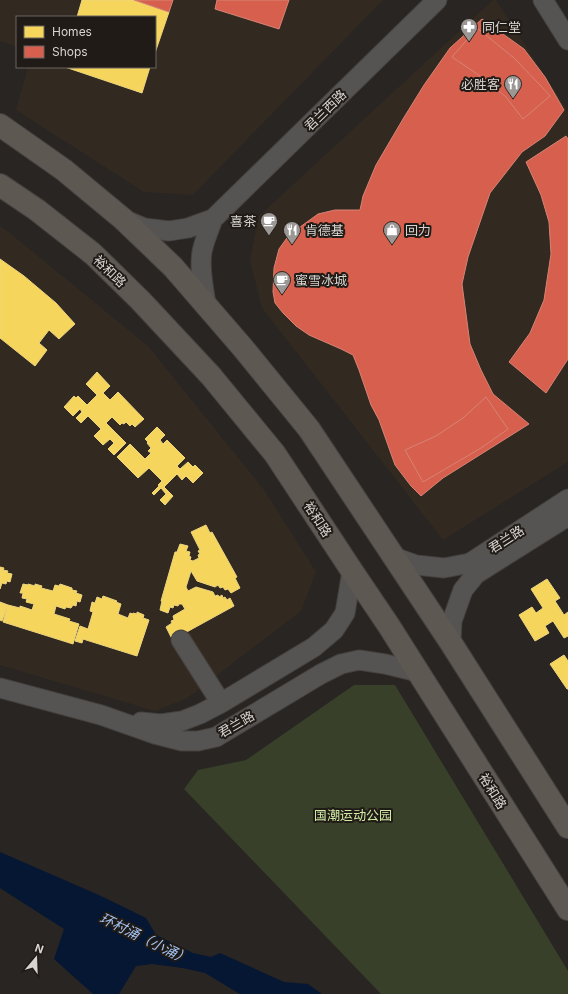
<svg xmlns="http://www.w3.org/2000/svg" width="568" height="994" font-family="Inter,'Noto Sans SC',sans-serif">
<rect width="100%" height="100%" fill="#282522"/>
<path fill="#322921" d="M 0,0 L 383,0 L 193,195 L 144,192 L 16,110 L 28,67 L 155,67 L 155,17 L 17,17 L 17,47 L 0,41 Z
M 493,0 L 496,0 L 568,111 L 568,462 L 443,540 L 262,308 L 250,260 L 259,216 Z
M 0,226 L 11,234 L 148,346 L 265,491 L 316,572 L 301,611 L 186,699 L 155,711 L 0,665 Z"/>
<path fill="#384029" d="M 354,685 L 395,685 L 568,971 L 568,994 L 381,994 L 184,789 L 198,770 L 246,760 Z"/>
<path fill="#051733" d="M 0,852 L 101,896 L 146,918 L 156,935 L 193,953 L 211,957 L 220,953 L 284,982 L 308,984 L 322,994 L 240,994 L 205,973 L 183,968 L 152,964 L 136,966 L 119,994 L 93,994 L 54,959 L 64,929 L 0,888 Z"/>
<path fill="#f6d55c" stroke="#edd57f" d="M 82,0 L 134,0 L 169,12 L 155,53 L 155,17 L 77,17 Z
M 65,67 L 150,67 L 142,93 Z
M 0,259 L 24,276 L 56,303 L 75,324 L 59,339 L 49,330 L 39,343 L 47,350 L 35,366 L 0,338 Z
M 97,372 L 110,386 L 103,393 L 110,400 L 118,392 L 144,419 L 135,427 L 132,424 L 130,426 L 126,422 L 124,424 L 122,423 L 120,425 L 112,417 L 106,423 L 126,443 L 114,455 L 108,449 L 114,443 L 110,439 L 103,445 L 94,436 L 101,429 L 88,416 L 81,423 L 76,418 L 82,412 L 80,409 L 73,416 L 64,407 L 74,396 L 76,398 L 78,396 L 87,405 L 97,395 L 86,384 Z
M 157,427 L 165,435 L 160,440 L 163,444 L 167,440 L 185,458 L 177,466 L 180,469 L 188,462 L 193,467 L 195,465 L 203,473 L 193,483 L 186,476 L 182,480 L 177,474 L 164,487 L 173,496 L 165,505 L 160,500 L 166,494 L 161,488 L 154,495 L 152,493 L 159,486 L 158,485 L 162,481 L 149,468 L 138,478 L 117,457 L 130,444 L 145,459 L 151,453 L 148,451 L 151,448 L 147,443 L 148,442 L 145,439 Z
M 206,525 L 210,533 L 212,532 L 237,577 L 235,578 L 240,588 L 231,593 L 228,589 L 225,590 L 223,587 L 220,588 L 218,585 L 215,587 L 197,581 L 191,571 L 186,587 L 188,591 L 196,587 L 213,592 L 215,596 L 218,595 L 219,597 L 222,595 L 223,598 L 225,597 L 227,600 L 230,598 L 234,606 L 183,634 L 172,639 L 166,627 L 172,623 L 171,621 L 174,620 L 173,616 L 185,609 L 182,604 L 179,604 L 178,606 L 174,605 L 173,608 L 170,607 L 168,613 L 160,610 L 162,601 L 161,601 L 175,552 L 177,552 L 180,544 L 188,546 L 186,551 L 190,552 L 189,556 L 191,557 L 190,560 L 193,561 L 199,558 L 198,555 L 200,554 L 198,551 L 200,550 L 191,532 Z
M 0,567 L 4,568 L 3,570 L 8,571 L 7,573 L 12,574 L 10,582 L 7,581 L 6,584 L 2,583 L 0,589 Z
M 547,579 L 560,598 L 555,601 L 564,615 L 568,612 L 568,636 L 564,638 L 553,621 L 545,626 L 549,633 L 535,641 L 519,615 L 532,607 L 536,613 L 543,608 L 531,589 Z
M 23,584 L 28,585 L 28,584 L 35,586 L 35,584 L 42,586 L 41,588 L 53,591 L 55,585 L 59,586 L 60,584 L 72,588 L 72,590 L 77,591 L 76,593 L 82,595 L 80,602 L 77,601 L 76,606 L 73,605 L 71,608 L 66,607 L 65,609 L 56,606 L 54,614 L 70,619 L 69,621 L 79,624 L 73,644 L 3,622 L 8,605 L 20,608 L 20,606 L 32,610 L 34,604 L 26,602 L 27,599 L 22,598 L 23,593 L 20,593 Z
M 103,596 L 117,601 L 116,602 L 121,604 L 118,614 L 128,618 L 130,613 L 133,614 L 133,613 L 137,614 L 137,612 L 144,615 L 143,618 L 149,620 L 137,656 L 83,639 L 82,643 L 75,641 L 80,626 L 88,629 L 93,612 L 90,611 L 92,602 L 95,603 L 97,597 L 102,599 Z
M 0,602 L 8,605 L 2,621 L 0,620 Z
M 564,655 L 568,661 L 568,689 L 567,689 L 550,664 Z"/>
<path fill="#d6604d" stroke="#d78375" d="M 134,0 L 173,0 L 169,12 Z
M 217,0 L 289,0 L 279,29 L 215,9 Z
M 482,19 L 524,49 L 545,77 L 564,110 L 545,136 L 522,152 L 490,193 L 468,257 L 462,284 L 470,344 L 481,370 L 493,394 L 529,424 L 443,478 L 421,496 L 411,486 L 395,465 L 379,420 L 371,405 L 359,370 L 353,355 L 341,349 L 309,335 L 296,326 L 283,313 L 275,303 L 273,292 L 274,268 L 279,249 L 289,235 L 318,214 L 335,210 L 360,210 L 363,196 L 376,165 L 403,119 L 424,85 L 450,48 Z
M 477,28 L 514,58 L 541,86 L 550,96 L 523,119 L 506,97 L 483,78 L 452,57 Z
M 566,136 L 568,139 L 568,359 L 546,393 L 509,362 L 530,333 L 544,300 L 551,254 L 549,222 L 541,195 L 526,162 Z
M 486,397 L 508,429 L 481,448 L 423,482 L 405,450 L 436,436 L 463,418 Z"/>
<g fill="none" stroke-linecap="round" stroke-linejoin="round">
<defs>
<path id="minor" d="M 543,0 L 568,40
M 123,219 L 144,228 L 169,231 L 188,228 L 213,219 L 437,0
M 206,305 C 204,288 199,270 202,252 C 204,241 209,230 213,219
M 394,557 L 416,565 L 444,568 L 470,563 L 568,499
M 181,640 L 221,703
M 451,643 L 452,621 L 463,590 L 476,574 L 568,516
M 0,688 L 101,715 L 155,734 L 182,741 L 198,741 L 216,737 L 321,674 L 341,664 L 359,660 L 385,664 L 418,672
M 141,722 L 161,724 L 182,721 L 200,714 L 221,703 L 314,647 L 334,630 L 345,613 L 352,571"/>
<path id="major" d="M 0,125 L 64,170 L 123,219 L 173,267 L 243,348 L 309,429 L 451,643 L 568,827
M 0,185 L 37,210 L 93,254 L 140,300 L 211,376 L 275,454 L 352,571 L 389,626 L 568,909"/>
</defs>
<use href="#minor" stroke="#45413f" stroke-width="21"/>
<use href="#major" stroke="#45413f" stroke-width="24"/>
<use href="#minor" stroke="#565452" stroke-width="19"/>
<use href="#major" stroke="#5e5853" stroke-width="22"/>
</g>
<defs>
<symbol id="pharmacy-pin" viewBox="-11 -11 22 30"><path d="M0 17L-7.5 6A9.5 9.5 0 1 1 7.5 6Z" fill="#9a9794" stroke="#201b16"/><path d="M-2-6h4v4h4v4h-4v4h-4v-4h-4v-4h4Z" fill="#fff"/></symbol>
<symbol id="restaurant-pin" viewBox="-11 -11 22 30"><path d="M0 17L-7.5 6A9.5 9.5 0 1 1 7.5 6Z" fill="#9a9794" stroke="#201b16"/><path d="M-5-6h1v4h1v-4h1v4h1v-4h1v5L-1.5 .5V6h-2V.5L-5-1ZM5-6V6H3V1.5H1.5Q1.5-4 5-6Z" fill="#fff"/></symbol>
<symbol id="cafe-pin" viewBox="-11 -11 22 30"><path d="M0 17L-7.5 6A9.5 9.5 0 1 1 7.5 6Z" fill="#9a9794" stroke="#201b16"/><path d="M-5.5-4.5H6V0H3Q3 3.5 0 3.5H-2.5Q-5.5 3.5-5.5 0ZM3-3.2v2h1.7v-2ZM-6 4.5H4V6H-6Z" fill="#fff"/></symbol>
<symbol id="shop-pin" viewBox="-11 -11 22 30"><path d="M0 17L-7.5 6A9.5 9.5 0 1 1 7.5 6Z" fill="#9a9794" stroke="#201b16"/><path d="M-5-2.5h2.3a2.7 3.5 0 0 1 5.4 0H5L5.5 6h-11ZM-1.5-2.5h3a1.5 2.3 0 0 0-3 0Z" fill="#fff"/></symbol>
</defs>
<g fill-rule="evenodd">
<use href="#pharmacy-pin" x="459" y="17" width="20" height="27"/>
<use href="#restaurant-pin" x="503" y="74" width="20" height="27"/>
<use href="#cafe-pin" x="259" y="211" width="20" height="27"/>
<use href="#restaurant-pin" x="282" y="220" width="20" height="27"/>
<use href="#shop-pin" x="382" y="220" width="20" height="27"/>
<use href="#cafe-pin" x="272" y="270" width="20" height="27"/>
</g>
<g text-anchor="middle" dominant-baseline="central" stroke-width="4" stroke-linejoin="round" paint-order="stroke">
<g font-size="13" fill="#d8d4d1" stroke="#201b16" text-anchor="start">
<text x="482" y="27">同仁堂</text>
<text x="500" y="84" text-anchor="end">必胜客</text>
<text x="256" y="221" text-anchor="end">喜茶</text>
<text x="305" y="230">肯德基</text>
<text x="405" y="230">回力</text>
<text x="295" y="280">蜜雪冰城</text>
</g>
<g font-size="13" fill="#d8d4d1" stroke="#201b16">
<text transform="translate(325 110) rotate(-44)">君兰西路</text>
<text transform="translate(110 271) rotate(44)">裕和路</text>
<text transform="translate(318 519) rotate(57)">裕和路</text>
<text transform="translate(506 539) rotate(-33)">君兰路</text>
<text transform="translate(236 724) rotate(-30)">君兰路</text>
<text transform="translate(493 791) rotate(58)">裕和路</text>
</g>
<g font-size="13" fill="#d0eba4" stroke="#201b16">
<text x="353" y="815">国潮运动公园</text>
</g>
<g font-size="14" font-style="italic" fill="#a3c4f4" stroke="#201b16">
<text transform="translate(145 938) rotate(26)">环村涌（小涌）</text>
</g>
</g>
<rect x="16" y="16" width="140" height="52" fill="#201b16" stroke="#6a6561"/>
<rect x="24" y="26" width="20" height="12" fill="#f6d55c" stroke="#6a6561"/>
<text x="52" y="36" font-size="12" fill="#d8d4d1">Homes</text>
<rect x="24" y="46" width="20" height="12" fill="#d6604d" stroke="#6a6561"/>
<text x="52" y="56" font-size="12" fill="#d8d4d1">Shops</text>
<g transform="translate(36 958) rotate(19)" stroke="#201b16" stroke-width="3" paint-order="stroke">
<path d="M0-3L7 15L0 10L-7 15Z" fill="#d8d4d1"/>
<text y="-6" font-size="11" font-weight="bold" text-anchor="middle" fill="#d8d4d1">N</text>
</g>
</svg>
